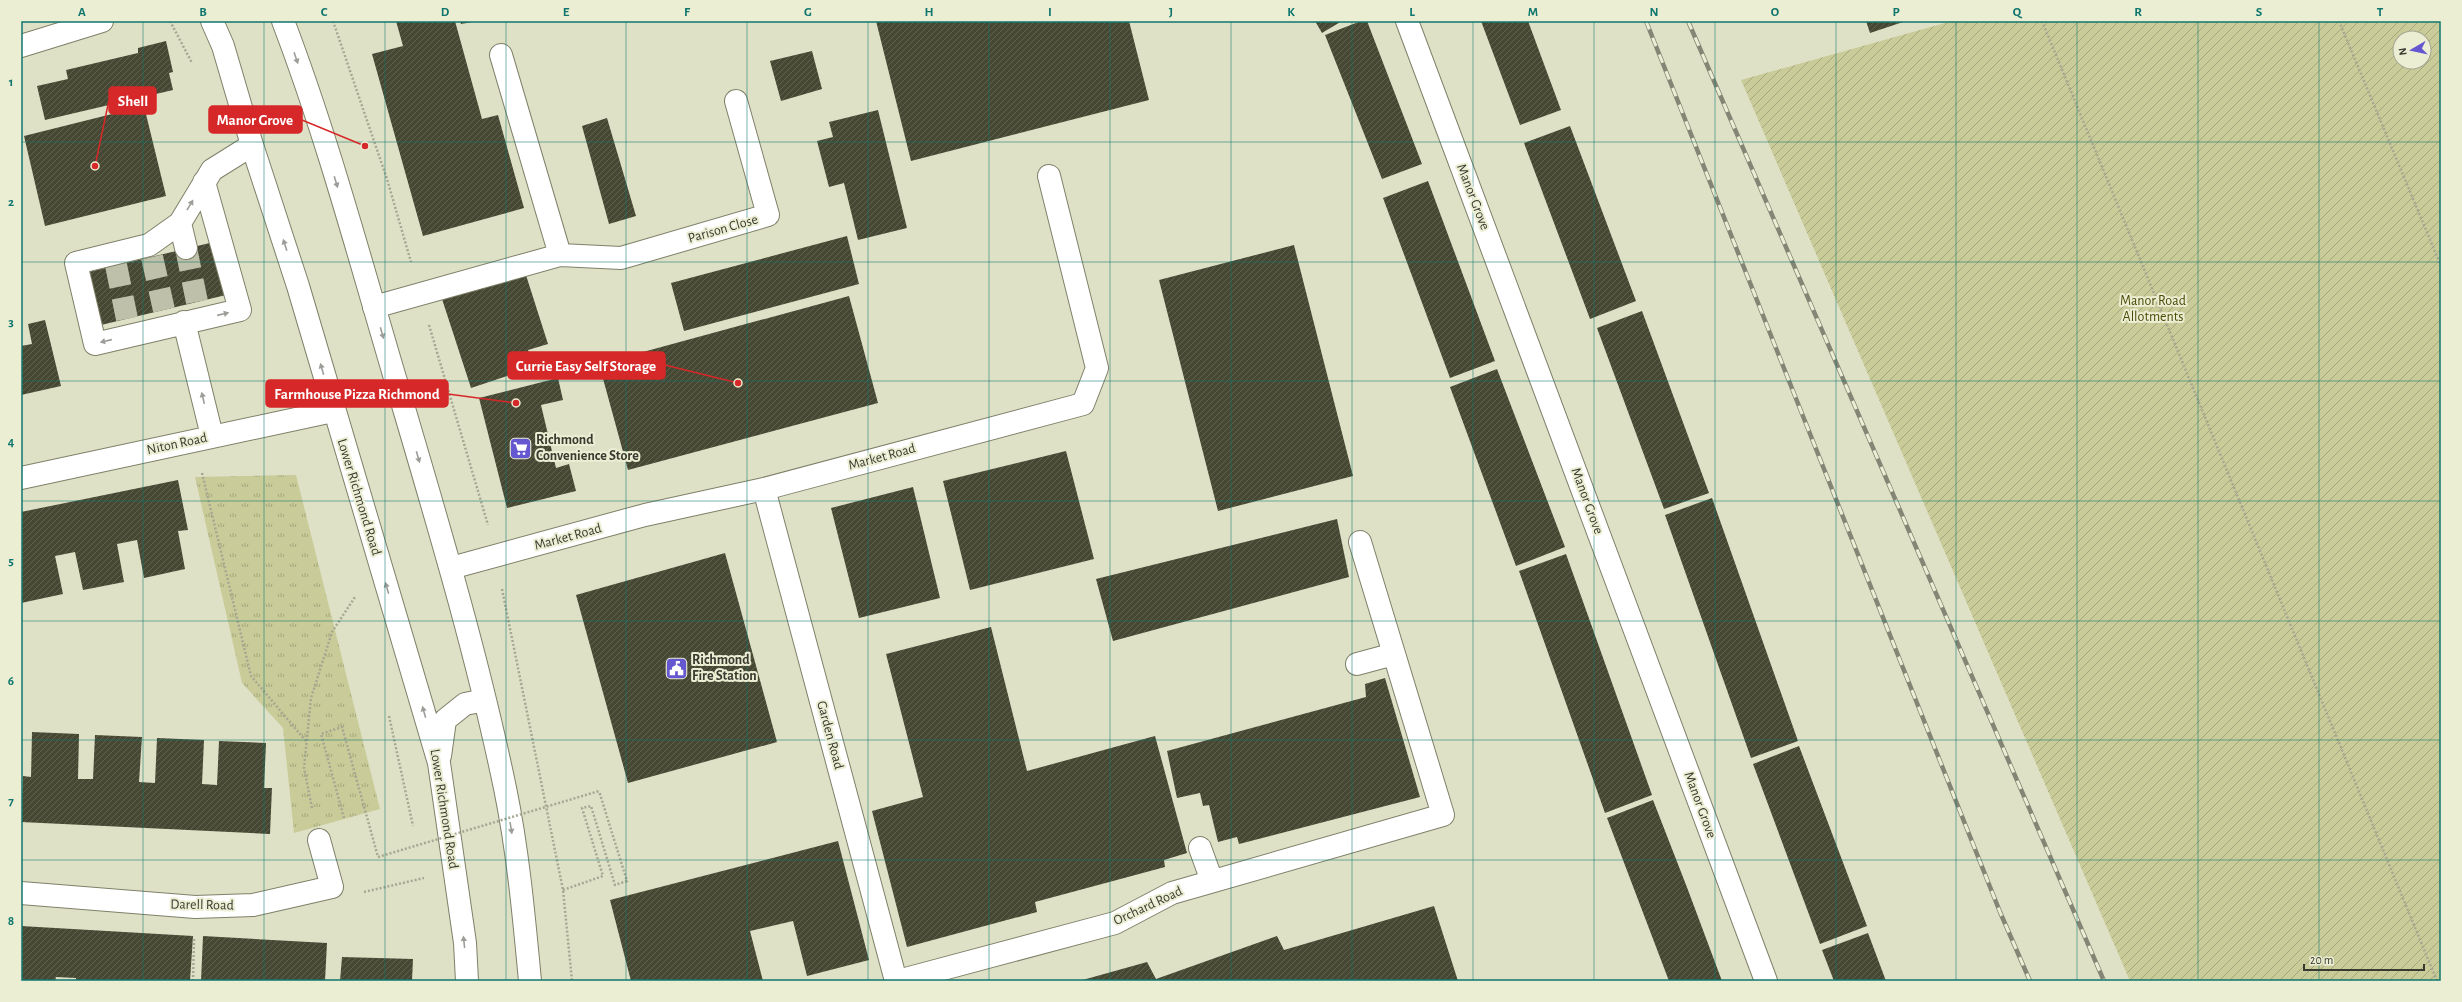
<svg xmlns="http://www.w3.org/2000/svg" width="2462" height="1002" font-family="'Alegreya Sans',sans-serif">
<defs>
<pattern id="grass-tufts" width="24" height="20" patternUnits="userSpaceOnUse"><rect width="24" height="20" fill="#c9cc98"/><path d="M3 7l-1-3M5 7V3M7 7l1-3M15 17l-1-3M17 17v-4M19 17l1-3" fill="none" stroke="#a4a77c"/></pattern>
<pattern id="garden-furrows" width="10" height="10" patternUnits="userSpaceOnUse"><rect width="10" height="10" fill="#c9cc98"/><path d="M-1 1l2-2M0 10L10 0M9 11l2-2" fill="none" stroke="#a4a77c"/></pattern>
<pattern id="building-hatch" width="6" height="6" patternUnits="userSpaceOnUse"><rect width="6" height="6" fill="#474833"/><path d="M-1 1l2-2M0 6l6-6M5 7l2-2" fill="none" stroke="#60614f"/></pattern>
</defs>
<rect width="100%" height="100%" fill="#dfe1c7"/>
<path fill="url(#grass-tufts)" d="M 296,475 L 380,809 L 294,833 L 283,728 L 242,683 L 195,477 Z"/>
<path fill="url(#garden-furrows)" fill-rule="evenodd" d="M 1952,21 L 2441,21 L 2441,981 L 2130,981 L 1741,80 ZM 2400,38 L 2424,38 L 2424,62 L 2400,62 Z"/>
<path fill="url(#building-hatch)" d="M 396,21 L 455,21 L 482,119 L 498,115 L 524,208 L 423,236 L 372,54 L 403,46 Z
M 460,21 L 472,21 L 472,22 L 461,24 Z
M 876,21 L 1129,21 L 1149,100 L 911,161 Z
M 1315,21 L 1342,21 L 1322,33 Z
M 1361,21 L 1367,21 L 1422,164 L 1382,179 L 1325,35 Z
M 1481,21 L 1528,21 L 1561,110 L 1520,125 Z
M 1866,21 L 1906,21 L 1870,33 Z
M 166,41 L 173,72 L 169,73 L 173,90 L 45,120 L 37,86 L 68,79 L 66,70 L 138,53 L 138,48 Z
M 812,51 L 822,89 L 781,101 L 770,61 Z
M 144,106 L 166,196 L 45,226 L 24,136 Z
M 878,110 L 907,228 L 858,240 L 844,183 L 829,187 L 817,141 L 833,137 L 829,122 Z
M 607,118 L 636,216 L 609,224 L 582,126 Z
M 1570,126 L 1636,301 L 1590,319 L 1524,143 Z
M 1428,181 L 1495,361 L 1450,378 L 1383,198 Z
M 847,236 L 859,284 L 684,331 L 671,283 Z
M 214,242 L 226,295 L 101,325 L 88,272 Z
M 1294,245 L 1353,476 L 1218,511 L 1159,280 Z
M 525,272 L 548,344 L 528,350 L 534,367 L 471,388 L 442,299 Z
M 849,296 L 878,403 L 628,470 L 599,364 Z
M 1642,311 L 1709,493 L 1664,509 L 1597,328 Z
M 45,320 L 61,386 L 21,395 L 21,346 L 32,344 L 28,324 Z
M 1497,369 L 1565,547 L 1516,566 L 1450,387 Z
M 558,378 L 563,400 L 541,405 L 556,468 L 569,464 L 576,491 L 507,508 L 479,398 Z
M 1066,451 L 1094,559 L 970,590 L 943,481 Z
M 178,480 L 188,530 L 178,531 L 185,569 L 144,578 L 137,540 L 117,544 L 124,582 L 83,590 L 75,552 L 55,556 L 63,594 L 21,603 L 21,512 Z
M 913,487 L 940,598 L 859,618 L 831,508 Z
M 1712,498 L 1798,741 L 1751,758 L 1665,515 Z
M 1337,519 L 1349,577 L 1113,641 L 1096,579 Z
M 725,553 L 777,742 L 628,783 L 576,595 Z
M 1566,554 L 1652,795 L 1605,813 L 1519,571 Z
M 991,627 L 1027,771 L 1155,736 L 1187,853 L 1164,860 L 1165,867 L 1035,902 L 1037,912 L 907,947 L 872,811 L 923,797 L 886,654 Z
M 1385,678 L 1420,797 L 1239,844 L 1237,837 L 1218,842 L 1209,805 L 1203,806 L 1200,793 L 1177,798 L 1167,751 L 1366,697 L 1365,684 Z
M 32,732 L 79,734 L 78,779 L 93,779 L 95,735 L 142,737 L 139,782 L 155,783 L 157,738 L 204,740 L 202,784 L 217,785 L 219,741 L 266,743 L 264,788 L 272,788 L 270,834 L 21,822 L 23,776 L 31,777 Z
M 1799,746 L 1867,926 L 1820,944 L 1753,764 Z
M 1653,800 L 1688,890 L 1722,981 L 1669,981 L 1607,818 Z
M 838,841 L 869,960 L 807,976 L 793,921 L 750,931 L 763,981 L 631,981 L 610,900 Z
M 1434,906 L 1458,981 L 1079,981 L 1147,962 L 1156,979 L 1277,936 L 1284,950 Z
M 21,926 L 193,936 L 190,981 L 76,981 L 76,978 L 56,977 L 55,981 L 21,981 Z
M 1868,933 L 1886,981 L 1834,981 L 1822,950 Z
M 203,936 L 327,943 L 325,981 L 201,981 Z
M 342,957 L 413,959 L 412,981 L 340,981 Z"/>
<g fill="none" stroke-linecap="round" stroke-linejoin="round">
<path stroke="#bec0a9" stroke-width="22" stroke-dasharray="22 11" stroke-linecap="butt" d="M 186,248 L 197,302
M 152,257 L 164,310
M 116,265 L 127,319"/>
<defs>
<path id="minor" d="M 1407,21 L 1766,981
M 21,46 L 102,21
M 501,55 L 560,255
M 204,182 L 240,310 L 95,344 L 76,263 L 149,245 L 180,223 L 212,170 L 252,145
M 180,223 L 186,248
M 374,307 L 560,255 L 621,258 L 768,215 L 736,101
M 184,322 L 212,436
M 21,478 L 333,411
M 764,489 L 896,981
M 451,568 L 645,515 L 764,489 L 1083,404 L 1097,368 L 1049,176
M 1357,664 L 1394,654
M 1200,848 L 1212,881
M 21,893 L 195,907 L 253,905 L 332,887 L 319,840
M 898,981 L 1115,923 L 1172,893 L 1443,815 L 1360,542"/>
<path id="highway" d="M 212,21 L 223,46 L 252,145 L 298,286 L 439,763 L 465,943 L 467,981
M 283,21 C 327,136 360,260 395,378 C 435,514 476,649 505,788 C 518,851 524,917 530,981
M 440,756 L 445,720 L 465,704 L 485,700"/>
</defs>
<use href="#minor" stroke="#7f8069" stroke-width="24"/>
<use href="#highway" stroke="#7f8069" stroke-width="24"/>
<path stroke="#a5a792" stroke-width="2.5" stroke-dasharray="2 2" stroke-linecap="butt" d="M 170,21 L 192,63
M 333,21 L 387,179 L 411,262
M 2042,21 L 2437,981
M 2339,21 L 2441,266
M 429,325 L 488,525
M 202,473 L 251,676 L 306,741
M 502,589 L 563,890 L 572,981
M 389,716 L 413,826
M 312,808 L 304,768 L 311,698 L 332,632 L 355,597
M 344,818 L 321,734 L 342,727 L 378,857
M 563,890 L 603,876 L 582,808 L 591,806 L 615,885 L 627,881 L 599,791
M 364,892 L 424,878
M 193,981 L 194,939"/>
<use href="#minor" stroke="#fff" stroke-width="22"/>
<use href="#highway" stroke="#fff" stroke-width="22"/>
<defs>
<path id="rail" d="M 1646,21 L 2000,912 L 2030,981
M 1688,21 L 2104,981"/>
</defs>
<use href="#rail" stroke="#848574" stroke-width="4.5"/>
<use href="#rail" stroke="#eceed4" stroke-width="3" stroke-dasharray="9" stroke-linecap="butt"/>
<path stroke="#a5a792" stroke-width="2.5" stroke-dasharray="2 2" stroke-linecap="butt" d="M 378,857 L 599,791"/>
</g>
<defs><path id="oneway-solid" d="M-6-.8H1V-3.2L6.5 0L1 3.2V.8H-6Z"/></defs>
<g fill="#9c9d98">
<use href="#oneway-solid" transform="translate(296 58) rotate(71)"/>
<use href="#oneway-solid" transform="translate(336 182) rotate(73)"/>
<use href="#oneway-solid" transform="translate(190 205) rotate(-59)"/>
<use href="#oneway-solid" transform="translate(285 245) rotate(-108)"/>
<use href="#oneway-solid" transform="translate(223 314) rotate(-13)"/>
<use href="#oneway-solid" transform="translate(382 333) rotate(74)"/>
<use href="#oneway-solid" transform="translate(106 341) rotate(167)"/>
<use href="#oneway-solid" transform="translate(322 369) rotate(-106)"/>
<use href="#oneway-solid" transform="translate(203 398) rotate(-103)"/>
<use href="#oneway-solid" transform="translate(418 457) rotate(74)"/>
<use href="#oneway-solid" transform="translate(387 588) rotate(-106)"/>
<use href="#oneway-solid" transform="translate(424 712) rotate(-106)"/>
<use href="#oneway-solid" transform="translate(511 828) rotate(81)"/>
<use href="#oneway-solid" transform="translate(464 942) rotate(-96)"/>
</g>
<path fill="none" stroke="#0f766e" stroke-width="1" stroke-opacity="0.55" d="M 143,21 L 143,981M 264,21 L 264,981M 385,21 L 385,981M 506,21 L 506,981M 626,21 L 626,981M 747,21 L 747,981M 868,21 L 868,981M 989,21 L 989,981M 1110,21 L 1110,981M 1231,21 L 1231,981M 1352,21 L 1352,981M 1473,21 L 1473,981M 1594,21 L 1594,981M 1715,21 L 1715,981M 1836,21 L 1836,981M 1956,21 L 1956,981M 2077,21 L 2077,981M 2198,21 L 2198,981M 2319,21 L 2319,981M 21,142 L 2441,142M 21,262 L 2441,262M 21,381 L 2441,381M 21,501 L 2441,501M 21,621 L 2441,621M 21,740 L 2441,740M 21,860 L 2441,860"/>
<defs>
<symbol id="supermarket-square" viewBox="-11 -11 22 22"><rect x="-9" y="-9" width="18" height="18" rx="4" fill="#6557d0" stroke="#eceed4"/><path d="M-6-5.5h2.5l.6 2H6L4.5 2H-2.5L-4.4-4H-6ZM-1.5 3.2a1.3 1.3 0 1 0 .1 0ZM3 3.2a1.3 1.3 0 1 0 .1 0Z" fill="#fff"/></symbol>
<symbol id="civic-square" viewBox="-11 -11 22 22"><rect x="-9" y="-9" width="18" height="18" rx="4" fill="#6557d0" stroke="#eceed4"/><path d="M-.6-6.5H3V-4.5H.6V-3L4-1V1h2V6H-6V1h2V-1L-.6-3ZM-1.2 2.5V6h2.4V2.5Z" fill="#fff"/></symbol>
</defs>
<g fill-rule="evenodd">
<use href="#supermarket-square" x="508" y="436" width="25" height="25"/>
<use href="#civic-square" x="664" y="656" width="25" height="25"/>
</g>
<g text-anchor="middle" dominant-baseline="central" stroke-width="4" stroke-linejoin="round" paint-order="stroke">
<g font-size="14" fill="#3a3b30" stroke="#eceed4">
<text transform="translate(1473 197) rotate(69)">Manor Grove</text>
<text transform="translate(723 229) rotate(-16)">Parison Close</text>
<text transform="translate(177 444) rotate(-12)">Niton Road</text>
<text transform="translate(882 457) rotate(-15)">Market Road</text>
<text transform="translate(359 497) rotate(73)">Lower Richmond Road</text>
<text transform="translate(1587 501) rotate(70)">Manor Grove</text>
<text transform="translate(568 537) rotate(-15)">Market Road</text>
<text transform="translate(830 735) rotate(75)">Garden Road</text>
<text transform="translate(1700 805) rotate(70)">Manor Grove</text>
<text transform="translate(444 809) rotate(81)">Lower Richmond Road</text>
<text transform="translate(202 905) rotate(1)">Darell Road</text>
<text transform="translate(1148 906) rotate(-25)">Orchard Road</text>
</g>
<g font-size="14" fill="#4c4c07" stroke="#eceed4">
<text x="2153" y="301">Manor Road<tspan x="2153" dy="16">Allotments</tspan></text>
</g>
<g font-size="14" font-weight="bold" fill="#3a3b30" stroke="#eceed4" text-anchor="start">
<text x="536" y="440">Richmond<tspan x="536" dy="16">Convenience Store</tspan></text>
<text x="692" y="660">Richmond<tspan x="692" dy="16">Fire Station</tspan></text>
</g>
</g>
<path fill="none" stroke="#d62828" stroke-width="1.5" d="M95 166L109 100M365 146L302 120M738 383L665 365M516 403L448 394"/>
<g fill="#d62828" stroke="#eceed4" stroke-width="1.5">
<circle cx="95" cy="166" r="4"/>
<circle cx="365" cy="146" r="4"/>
<circle cx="738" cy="383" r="4"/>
<circle cx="516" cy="403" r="4"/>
</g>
<g fill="#d62828" stroke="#d62828" stroke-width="1.5">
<rect x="109" y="87" width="47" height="27" rx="4"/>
<rect x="209" y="106" width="93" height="27" rx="4"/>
<rect x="508" y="352" width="157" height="27" rx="4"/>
<rect x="266" y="380" width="182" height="27" rx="4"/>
</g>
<g font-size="15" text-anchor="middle" font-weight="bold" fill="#fff">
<text x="133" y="106">Shell</text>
<text x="255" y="125">Manor Grove</text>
<text x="586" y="371">Currie Easy Self Storage</text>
<text x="357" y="399">Farmhouse Pizza Richmond</text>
</g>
<rect width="2462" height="1002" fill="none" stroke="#eceed4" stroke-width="44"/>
<g transform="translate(2412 50) rotate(261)"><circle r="19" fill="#eceed4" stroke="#a5a692"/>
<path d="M0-3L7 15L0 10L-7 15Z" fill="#6557d0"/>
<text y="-6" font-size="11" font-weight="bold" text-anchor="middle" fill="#3a3b30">N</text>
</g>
<path d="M2304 964v6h120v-6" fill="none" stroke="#3a3b30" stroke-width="2"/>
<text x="2310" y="964" font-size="12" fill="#3a3b30" stroke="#eceed4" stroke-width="3" paint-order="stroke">20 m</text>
<rect x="22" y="22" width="2418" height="958" fill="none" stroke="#0f766e" stroke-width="1.5"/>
<g font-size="13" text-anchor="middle" font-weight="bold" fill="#0f766e">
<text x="82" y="16">A</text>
<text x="203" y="16">B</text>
<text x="324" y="16">C</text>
<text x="445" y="16">D</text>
<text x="566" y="16">E</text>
<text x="687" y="16">F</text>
<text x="808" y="16">G</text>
<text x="929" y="16">H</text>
<text x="1050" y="16">I</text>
<text x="1171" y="16">J</text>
<text x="1291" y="16">K</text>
<text x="1412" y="16">L</text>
<text x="1533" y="16">M</text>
<text x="1654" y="16">N</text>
<text x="1775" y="16">O</text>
<text x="1896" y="16">P</text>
<text x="2017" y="16">Q</text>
<text x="2138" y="16">R</text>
<text x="2259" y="16">S</text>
<text x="2380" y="16">T</text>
<text x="11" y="86">1</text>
<text x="11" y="206">2</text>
<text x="11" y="326">3</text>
<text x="11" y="446">4</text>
<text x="11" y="565">5</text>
<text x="11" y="685">6</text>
<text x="11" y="805">7</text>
<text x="11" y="925">8</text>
</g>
</svg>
